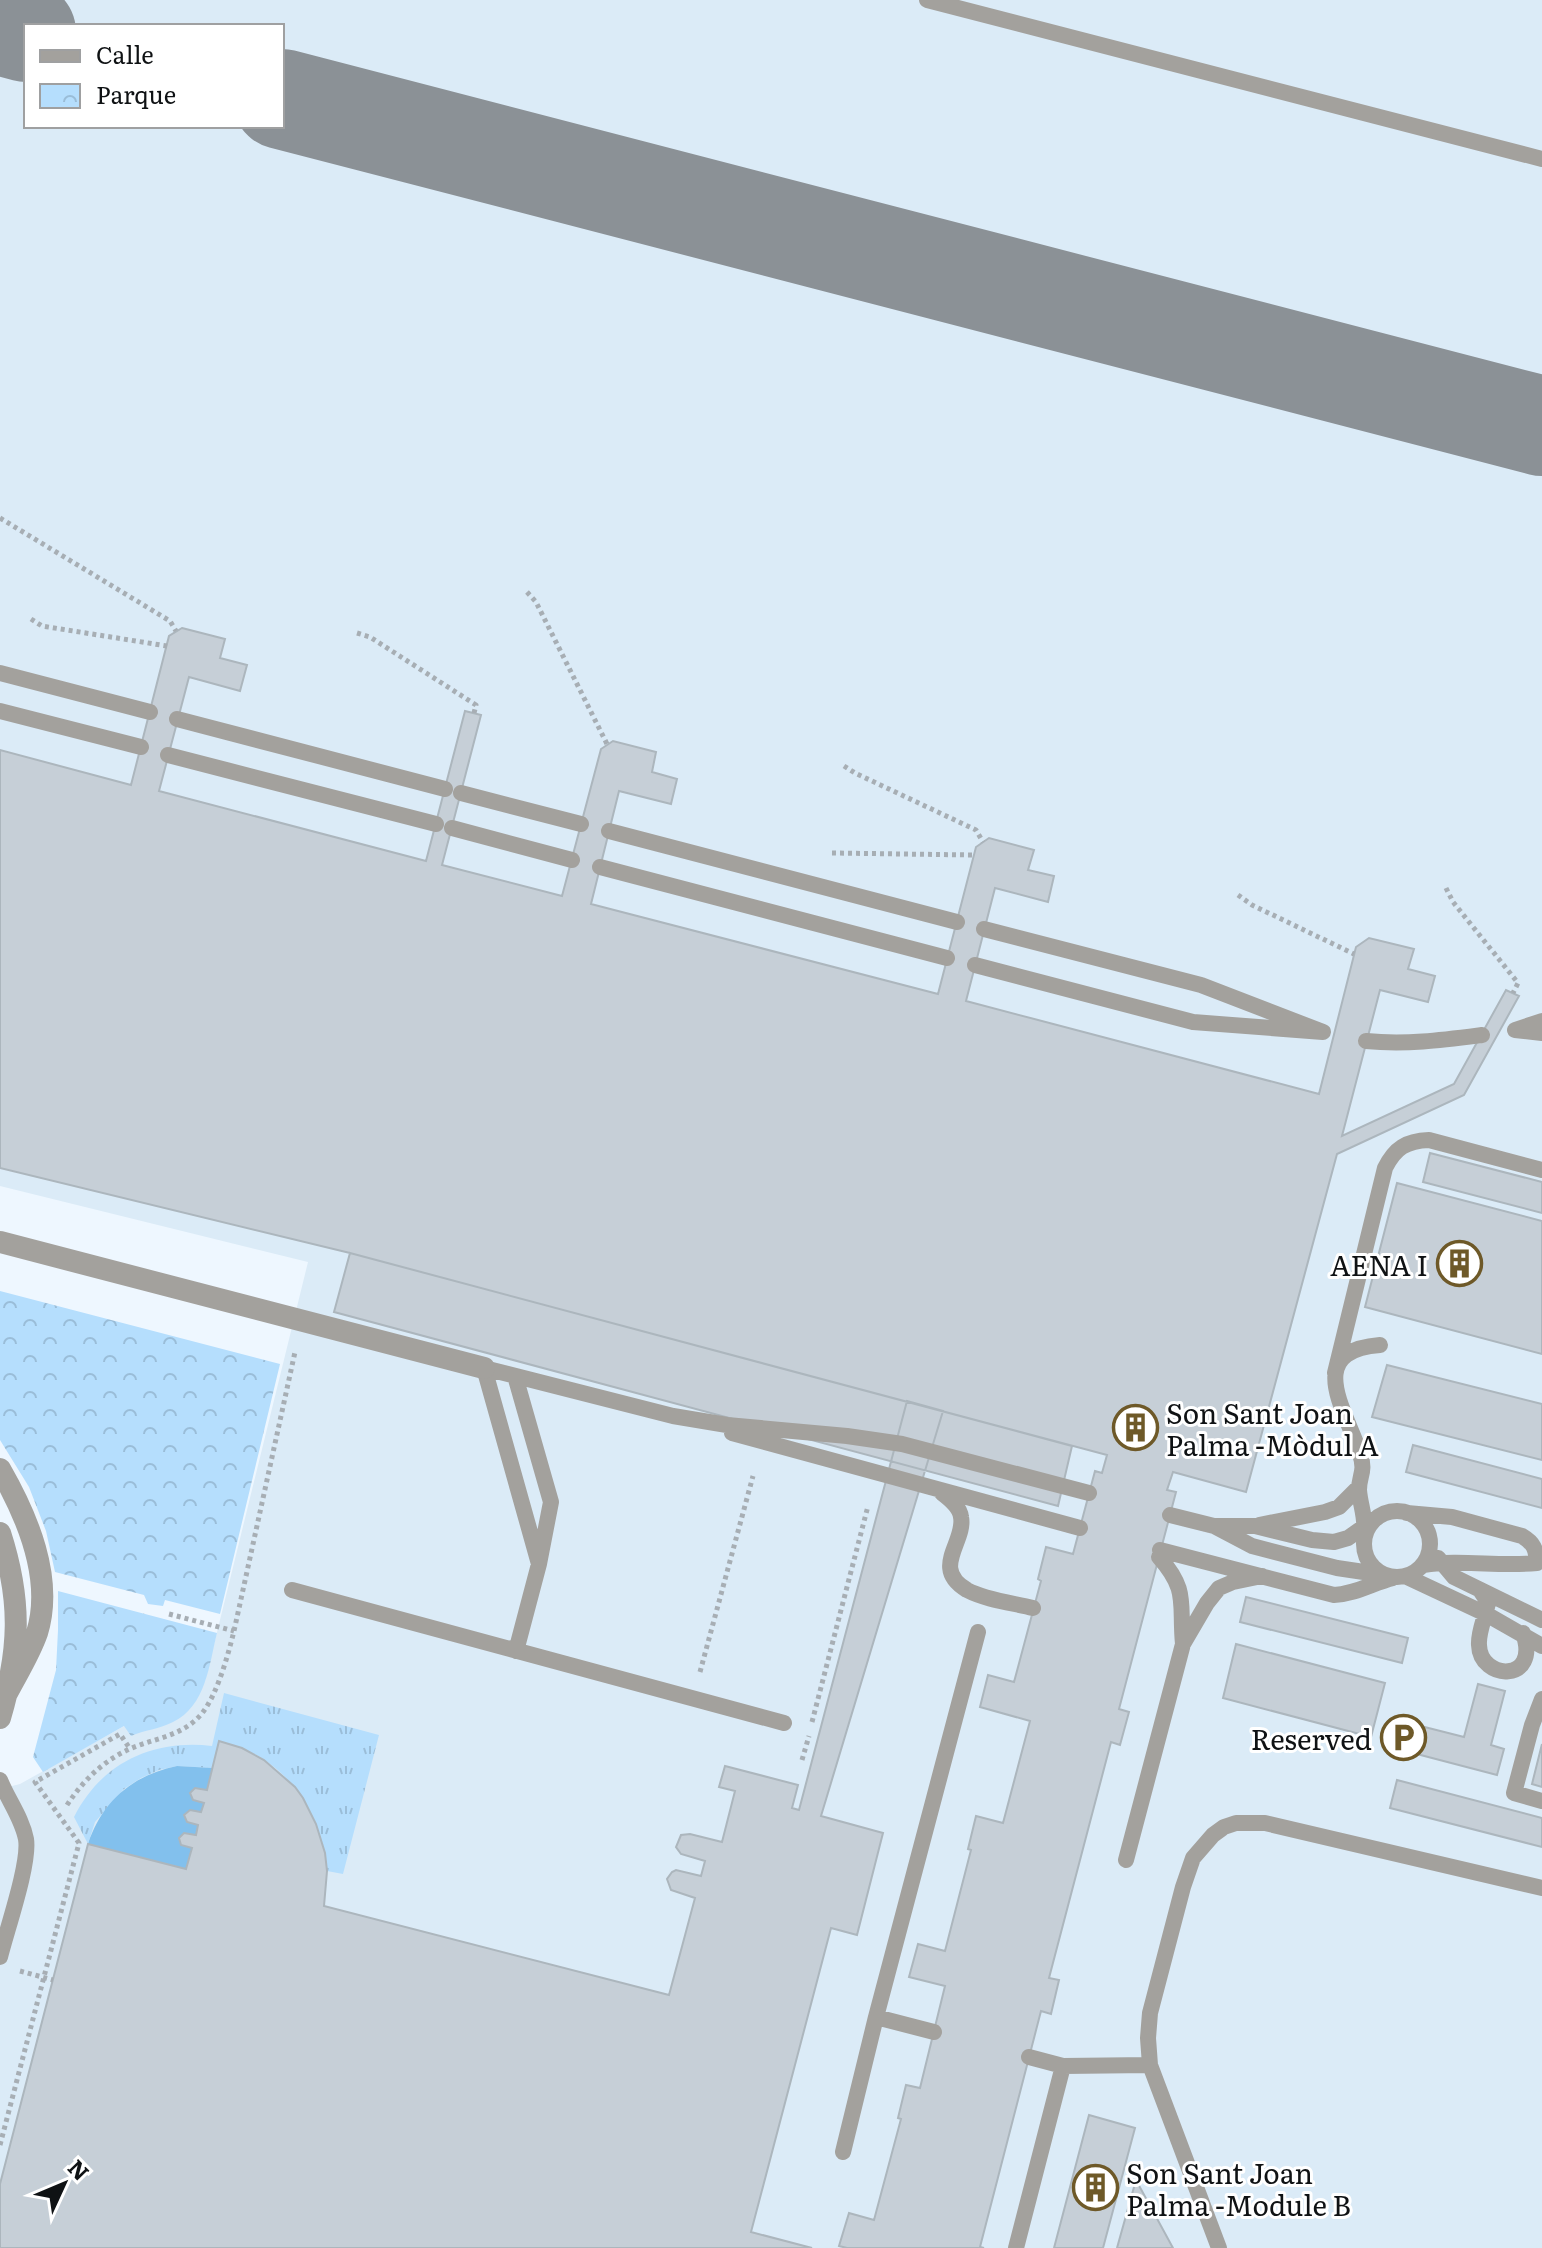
<svg xmlns="http://www.w3.org/2000/svg" width="1542" height="2248" font-family="Literata,serif">
<defs>
<pattern id="grass-tufts" width="24" height="20" patternUnits="userSpaceOnUse" patternTransform="scale(2)"><rect width="24" height="20" fill="#b5defd"/><path d="M3 7l-1-3M5 7V3M7 7l1-3M15 17l-1-3M17 17v-4M19 17l1-3" fill="none" stroke="#9abdd8"/></pattern>
<pattern id="park-crowns" width="20" height="18" patternUnits="userSpaceOnUse" patternTransform="scale(2)"><rect width="20" height="18" fill="#b5defd"/><path d="M2 6a3 3 0 1 1 6 0M12 15a3 3 0 1 1 6 0" fill="none" stroke="#9abdd8"/></pattern>
</defs>
<rect width="100%" height="100%" fill="#eef7ff"/>
<path fill="#dbebf7" fill-rule="evenodd" d="M 0,0 L 1542,0 L 1542,2248 L 0,2248 L 0,1789 L 20,1784 L 205,1681 L 308,1262 L 0,1186 ZM 26,26 L 282,26 L 282,126 L 26,126 Z"/>
<path fill="url(#grass-tufts)" d="M 224,1693 L 379,1735 L 343,1874 L 327,1871 C 321,1810 282,1753 219,1742 L 213,1768 L 177,1766 L 159,1770 L 141,1778 L 124,1789 L 95,1822 L 88,1844 L 74,1817 C 101,1763 153,1739 212,1746 Z"/>
<path fill="url(#park-crowns)" d="M 0,1291 L 280,1364 L 220,1614 L 165,1600 L 163,1606 L 148,1604 L 144,1595 L 55,1572 L 46,1531 L 29,1487 L 0,1440 Z
M 58,1591 L 217,1633 C 209,1665 206,1706 173,1722 C 160,1729 144,1730 131,1736 L 124,1726 L 43,1772 L 33,1757 L 56,1670 L 58,1630 Z"/>
<path fill="#82c0ed" d="M 177,1766 L 213,1768 L 207,1790 L 195,1788 L 190,1793 L 193,1800 L 204,1803 L 201,1812 L 190,1810 L 184,1815 L 187,1822 L 198,1825 L 196,1835 L 184,1833 L 179,1838 L 181,1845 L 192,1848 L 186,1869 L 88,1844 C 102,1801 133,1775 177,1766 Z"/>
<g fill="none" stroke-linecap="round" stroke-linejoin="round">
<path stroke="#8b9196" stroke-width="100" d="M 0,25 L 26,32
M 282,99 L 1542,426"/>
</g>
<path fill="#c6cfd7" stroke="#acb6bd" stroke-width="2" d="M 182,628 L 225,639 L 220,658 L 247,665 L 240,691 L 189,677 L 159,791 L 426,861 L 465,711 L 481,715 L 442,865 L 562,896 L 601,749 L 613,741 L 656,752 L 652,772 L 677,779 L 671,804 L 619,791 L 591,904 L 938,994 L 976,847 L 989,838 L 1034,850 L 1028,870 L 1054,876 L 1048,902 L 995,888 L 966,1001 L 1319,1094 L 1356,947 L 1369,938 L 1414,949 L 1408,969 L 1435,976 L 1428,1002 L 1380,990 L 1342,1136 L 1454,1084 L 1506,990 L 1519,996 L 1464,1095 L 1337,1154 L 1246,1492 L 1173,1472 L 1167,1490 L 1176,1492 L 1119,1709 L 1129,1712 L 1120,1745 L 1111,1742 L 1049,1978 L 1059,1980 L 1051,2014 L 1041,2011 L 980,2247 L 984,2248 L 847,2248 L 839,2246 L 849,2213 L 874,2220 L 901,2119 L 898,2118 L 906,2085 L 920,2088 L 945,1986 L 909,1977 L 918,1944 L 945,1951 L 971,1850 L 968,1849 L 976,1816 L 1003,1823 L 1030,1721 L 980,1707 L 988,1675 L 1014,1682 L 1041,1581 L 1038,1579 L 1046,1547 L 1073,1554 L 1095,1471 L 1102,1473 L 1107,1455 L 350,1253 L 0,1168 L 0,750 L 131,785 L 169,636 Z
M 1430,1153 L 1542,1182 L 1542,1213 L 1423,1182 Z
M 1397,1183 L 1542,1221 L 1542,1354 L 1365,1307 Z
M 350,1253 L 1072,1446 L 1058,1506 L 334,1312 Z
M 1387,1365 L 1542,1404 L 1542,1460 L 1372,1417 Z
M 907,1401 L 943,1411 L 821,1816 L 883,1833 L 857,1935 L 831,1928 L 751,2232 L 812,2248 L 0,2248 L 0,2184 L 88,1844 L 186,1869 L 192,1848 L 181,1845 L 179,1838 L 184,1833 L 196,1835 L 198,1825 L 187,1822 L 184,1815 L 190,1810 L 201,1812 L 204,1803 L 193,1800 L 190,1793 L 195,1788 L 207,1790 L 219,1741 L 242,1748 L 264,1760 L 295,1787 L 303,1798 L 316,1824 L 325,1853 L 327,1871 L 324,1906 L 669,1995 L 695,1898 L 671,1890 L 667,1879 L 672,1872 L 676,1870 L 701,1876 L 705,1861 L 681,1854 L 676,1847 L 681,1835 L 690,1834 L 722,1842 L 735,1791 L 719,1787 L 725,1766 L 798,1785 L 792,1808 L 799,1810 Z
M 1413,1445 L 1542,1479 L 1542,1508 L 1406,1472 Z
M 1246,1597 L 1408,1638 L 1402,1663 L 1240,1622 Z
M 1236,1644 L 1385,1683 L 1371,1737 L 1223,1698 Z
M 1478,1684 L 1505,1691 L 1491,1745 L 1504,1749 L 1497,1775 L 1390,1747 L 1397,1720 L 1464,1737 Z
M 1542,1744 L 1542,1787 L 1532,1784 Z
M 1397,1780 L 1542,1818 L 1542,1847 L 1390,1808 Z
M 1089,2115 L 1135,2128 L 1103,2248 L 1054,2248 Z
M 1136,2180 L 1173,2248 L 1117,2248 Z"/>
<g fill="none" stroke-linecap="round" stroke-linejoin="round">
<path stroke="#a7aeb4" stroke-width="5" stroke-dasharray="4 4" stroke-linecap="butt" d="M 0,518 L 170,621 L 176,631
M 527,592 L 536,602 L 607,744
M 31,619 L 42,626 L 167,646
M 357,633 L 370,637 L 476,705 L 474,713
M 844,766 L 855,773 L 976,830 L 983,842
M 832,853 L 974,855
M 1446,888 L 1453,902 L 1518,983 L 1513,993
M 1238,895 L 1252,905 L 1354,954
M 169,1614 L 234,1631
M 700,1672 L 753,1476
M 812,1722 L 868,1506
M 802,1760 L 809,1736
M 67,1805 C 84,1779 107,1757 137,1746 C 161,1737 186,1734 203,1712 C 218,1692 228,1655 234,1631 L 295,1352
M 20,1971 L 53,1980
M 0,2145 L 79,1843 L 35,1782 L 120,1734 L 130,1749"/>
<path stroke="#a3a19d" stroke-width="16" d="M 927,0 L 1542,159
M 0,673 L 150,712
M 0,711 L 141,747
M 177,719 L 445,789
M 168,755 L 436,824
M 461,793 L 581,824
M 452,828 L 572,860
M 609,831 L 957,922
M 600,867 L 947,958
M 975,965 L 1193,1022 L 1323,1032 L 1201,985 L 984,929
M 1542,1021 L 1515,1030 L 1542,1033
M 1366,1041 C 1406,1045 1443,1040 1482,1035
M 1335,1373 L 1385,1168 C 1395,1148 1406,1141 1429,1140 L 1542,1170
M 515,1376 L 551,1502 L 539,1564 L 516,1651
M 732,1433 L 1080,1528
M 942,1493 C 950,1499 960,1507 961,1517 C 966,1542 930,1568 967,1590 C 986,1600 1013,1603 1033,1608
M1364 1544a33 33 0 1 1 66 0a33 33 0 1 1-66 0Z
M 1407,1513 L 1452,1517 L 1522,1536 C 1534,1543 1536,1549 1537,1563 C 1499,1567 1461,1559 1423,1565
M 1170,1515 L 1214,1526
M 1375,1519 L 1348,1538 L 1334,1542 L 1312,1540 L 1255,1526 L 1214,1526 L 1252,1546 L 1337,1568 L 1384,1575
M 1259,1525 L 1325,1512 L 1339,1507 L 1359,1487
M 1364,1532 C 1366,1518 1360,1504 1359,1490 C 1359,1475 1366,1472 1360,1454 C 1347,1412 1302,1351 1380,1345
M 1160,1550 L 1334,1595 C 1356,1594 1373,1583 1393,1578
M 1159,1557 C 1189,1591 1179,1603 1183,1644
M 1438,1558 L 1454,1577 L 1542,1620
M 539,1564 L 484,1368 L 673,1416 L 727,1425 L 847,1436 L 902,1444 L 1089,1493
M 1405,1576 L 1486,1614 L 1542,1646
M 292,1590 L 784,1723
M 1480,1590 L 1488,1602 C 1486,1616 1478,1631 1479,1645 C 1480,1681 1541,1683 1523,1633
M 1542,1699 L 1532,1725 L 1514,1793 L 1542,1801
M 0,1780 C 8,1800 22,1818 26,1839 C 30,1863 7,1929 0,1957
M 1126,1860 L 1183,1644 L 1207,1603 L 1219,1588 L 1233,1582 L 1262,1576
M 934,2032 L 876,2017 L 978,1632
M 1029,2057 L 1063,2066 L 1150,2065
M 843,2152 L 876,2017
M 1016,2248 L 1063,2066
M 1219,2248 L 1150,2065 L 1148,2038 L 1150,2013 L 1183,1887 L 1193,1858 L 1213,1835 L 1224,1827 L 1236,1823 L 1265,1823 L 1542,1888"/>
<path stroke="#a3a19d" stroke-width="22" d="M 0,1242 L 484,1368
M 0,1469 C 27,1516 54,1578 37,1633 C 29,1656 15,1677 4,1699
M 0,1533 C 22,1601 20,1650 0,1718"/>
</g>
<defs>
<symbol id="building-ring" viewBox="-11 -11 22 22"><circle r="9.5" fill="#fff" stroke="#6e5928" stroke-width="1.5"/><path d="M-4-6H4V6H1V3H-1V6H-4ZM-2.5-4.3h1.7v1.8h-1.7ZM.8-4.3h1.7v1.8H.8ZM-2.5-1h1.7V.8h-1.7ZM.8-1h1.7V.8H.8Z" fill="#6e5928"/></symbol>
<symbol id="parking-ring" viewBox="-11 -11 22 22"><circle r="9.5" fill="#fff" stroke="#6e5928" stroke-width="1.5"/><path d="M-3.5-5.5H1a3.5 3.5 0 0 1 0 7H-1V5.5H-3.5ZM-1-3.4V-.6H.8a1.4 1.4 0 0 0 0-2.8Z" fill="#6e5928"/></symbol>
</defs>
<g fill-rule="evenodd">
<use href="#building-ring" x="1434" y="1238" width="51" height="51"/>
<use href="#building-ring" x="1110" y="1402" width="51" height="51"/>
<use href="#parking-ring" x="1378" y="1712" width="51" height="51"/>
<use href="#building-ring" x="1070" y="2162" width="51" height="51"/>
</g>
<g text-anchor="middle" dominant-baseline="central" stroke-width="6" stroke-linejoin="round" paint-order="stroke">
<g font-size="28" fill="#0f1214" stroke="#fff" text-anchor="end">
<text x="1428" y="1264">AENA I</text>
<text x="1166" y="1412" text-anchor="start">Son Sant Joan<tspan x="1166" dy="32">Palma -Mòdul A</tspan></text>
<text x="1372" y="1738">Reserved</text>
<text x="1126" y="2172" text-anchor="start">Son Sant Joan<tspan x="1126" dy="32">Palma -Module B</tspan></text>
</g>
</g>
<rect x="24" y="24" width="260" height="104" fill="#ffffff" stroke="#9fa0a1" stroke-width="2"/>
<rect x="40" y="50" width="40" height="12" fill="#a3a19d" stroke="#9fa0a1" stroke-width="2"/>
<text x="96" y="64" font-size="24" fill="#0f1214">Calle</text>
<rect x="40" y="84" width="40" height="24" fill="url(#park-crowns)" stroke="#9fa0a1" stroke-width="2"/>
<text x="96" y="104" font-size="24" fill="#0f1214">Parque</text>
<g transform="translate(64 2184) rotate(46)" stroke="#ffffff" stroke-width="6" paint-order="stroke">
<path d="M0-6L14 30L0 20L-14 30Z" fill="#0f1214"/>
<text y="-12" font-size="22" font-weight="bold" text-anchor="middle" fill="#0f1214">N</text>
</g>
</svg>
